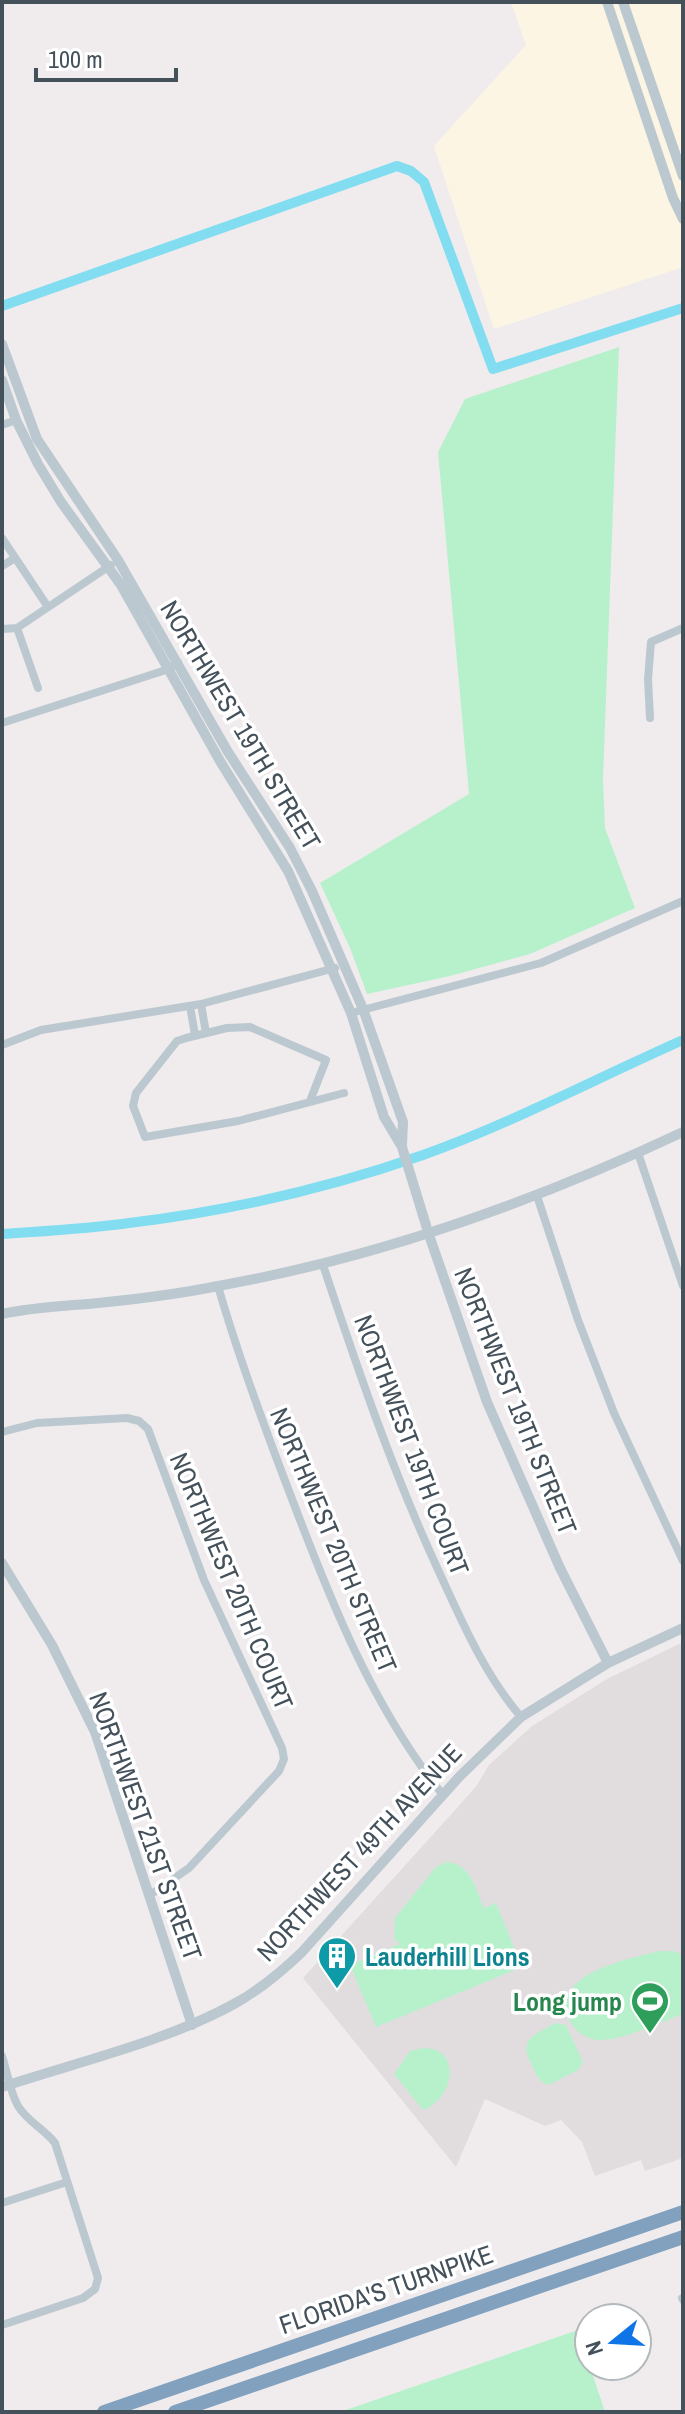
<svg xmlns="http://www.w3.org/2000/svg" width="685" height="2414" font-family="'Archivo Narrow',sans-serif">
<rect width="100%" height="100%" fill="#f0eced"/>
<path fill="#fdf5e4" d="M 511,2 L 683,2 L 683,267 L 494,329 L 434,146 L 526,45 Z"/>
<path fill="#e1dddf" d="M 683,1642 L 683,2158 L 645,2171 L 641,2160 L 595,2176 L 582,2142 L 561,2120 L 545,2126 L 485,2099 L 456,2167 L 303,1978 L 456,1809 L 477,1785 L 489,1765 L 532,1726 L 607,1679 Z"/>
<path fill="#b7f1cc" d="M 619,347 L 603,779 L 605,828 L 635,908 L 530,954 L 450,976 L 367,994 L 350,948 L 320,883 L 469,794 L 438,452 L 465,399 Z
M 446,1862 C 471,1863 475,1888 484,1908 L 496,1903 L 522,1967 L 376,2027 L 350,1965 L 400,1944 L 394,1938 L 395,1918 L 435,1868 Z
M 659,1951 L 673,1951 L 683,1955 L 683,2014 C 660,2022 624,2040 600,2040 C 588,2040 575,2032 570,2021 C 547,1974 629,1959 659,1951 Z
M 555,2023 L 566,2025 L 583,2062 L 578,2070 L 548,2085 C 538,2081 536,2074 532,2065 C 517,2039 535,2035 555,2023 Z
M 423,2048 C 464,2048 453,2100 423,2110 L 394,2074 L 410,2051 Z
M 578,2330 L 605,2412 L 340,2412 Z"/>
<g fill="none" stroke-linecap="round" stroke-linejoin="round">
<path stroke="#82ddf0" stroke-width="10" d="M 2,306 L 397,166 L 411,171 L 424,182 L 493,369 L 683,308
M 2,1234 C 44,1231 87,1229 129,1223 C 228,1211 329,1188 423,1155 C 512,1123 597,1078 683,1040"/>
<path stroke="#bcc8d0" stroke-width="8" d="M 2,425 L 16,420
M 2,538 L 48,607
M 2,566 L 15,558
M 17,628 L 38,688
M 2,629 L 17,628 L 111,565
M 650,718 L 648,679 L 651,642 L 683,628
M 2,723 L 169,669 L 178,662
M 201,1004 L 206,1033
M 190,1006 L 195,1035
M 351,1013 L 541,963 L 683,901
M 2,1045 L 41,1030 L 201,1004 L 335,968
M 310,1101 L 326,1060 L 250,1027 L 227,1028 L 186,1038 L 177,1041 L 136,1093 L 133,1106 L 145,1137 L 238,1121 L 344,1093
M 638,1153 L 683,1286
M 537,1196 L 578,1320 L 614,1413 L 683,1561
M 323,1265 C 358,1370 393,1473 440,1574 C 463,1624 485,1675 521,1717
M 218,1286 C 239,1359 265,1429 292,1499 C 331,1602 373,1708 443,1795
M 2,1432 L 37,1423 L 127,1418 L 139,1421 L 148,1429 L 204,1580 L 282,1748 L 284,1759 L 279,1771 L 189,1868 L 150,1895
M 2,2056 C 7,2071 10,2092 18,2106 C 27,2121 44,2129 55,2143 L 98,2278 L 95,2289 L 83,2298 L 2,2325
M 2,2203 L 67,2182
M 682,2298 L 683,2300"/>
<path stroke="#bcc8d0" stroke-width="10" d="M 607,2 L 673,198 L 683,219
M 623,2 L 683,176
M 2,344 L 37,439 L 118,560 L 228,752 L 290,848 L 312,891 L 363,1009 L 403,1122 L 402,1145
M 2,380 L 16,420 L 38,464 L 61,502 L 121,585 L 220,761 L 288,871 L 351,1013 L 384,1117 L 402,1147 L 429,1235 L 487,1402 L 560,1568 L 608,1663
M 2,1314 C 33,1307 66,1306 98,1303 C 138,1299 179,1294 218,1286 C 381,1257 534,1202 683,1132
M 2,1563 L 52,1645 L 95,1732 L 192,2025
M 2,2087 C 77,2062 165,2042 234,2004 C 258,1991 282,1971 302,1952 L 460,1776 L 521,1717 L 608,1663 L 683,1628"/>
<path stroke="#81a1bf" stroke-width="14" d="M 104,2412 L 683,2212
M 175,2412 L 683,2237"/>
</g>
<defs>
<symbol id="building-pin" viewBox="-11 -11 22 30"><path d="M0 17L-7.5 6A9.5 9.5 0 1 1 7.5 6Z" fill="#0f9aa8" stroke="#fff"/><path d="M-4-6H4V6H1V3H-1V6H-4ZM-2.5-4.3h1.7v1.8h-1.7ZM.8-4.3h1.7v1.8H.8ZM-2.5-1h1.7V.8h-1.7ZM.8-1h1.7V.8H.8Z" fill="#fff"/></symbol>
<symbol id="stadium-pin" viewBox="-11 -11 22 30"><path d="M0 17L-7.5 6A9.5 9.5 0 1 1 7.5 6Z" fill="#2e9e5b" stroke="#fff"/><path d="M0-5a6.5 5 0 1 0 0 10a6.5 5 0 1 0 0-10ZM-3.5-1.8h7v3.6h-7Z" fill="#fff"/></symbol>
</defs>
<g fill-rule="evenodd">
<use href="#building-pin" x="315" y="1934" width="44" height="60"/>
<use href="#stadium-pin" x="628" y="1979" width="44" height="60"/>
</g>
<g text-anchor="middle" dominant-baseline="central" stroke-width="7" stroke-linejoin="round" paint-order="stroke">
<g font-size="26" fill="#44515b" stroke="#fff">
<text transform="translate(241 725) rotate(59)">NORTHWEST 19TH STREET</text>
<text transform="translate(516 1401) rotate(68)">NORTHWEST 19TH STREET</text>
<text transform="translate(412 1445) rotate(69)">NORTHWEST 19TH COURT</text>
<text transform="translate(334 1540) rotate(67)">NORTHWEST 20TH STREET</text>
<text transform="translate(232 1581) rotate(67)">NORTHWEST 20TH COURT</text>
<text transform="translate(146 1826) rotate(70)">NORTHWEST 21ST STREET</text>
<text transform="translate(359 1852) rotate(-47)">NORTHWEST 49TH AVENUE</text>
<text transform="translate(386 2289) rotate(-19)">FLORIDA'S TURNPIKE</text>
</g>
<g font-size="26" font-weight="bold" fill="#0d838f" stroke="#fff" text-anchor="start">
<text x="365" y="1956">Lauderhill Lions</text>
</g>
<g font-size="26" font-weight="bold" fill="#27864d" stroke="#fff" text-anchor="end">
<text x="622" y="2001">Long jump</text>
</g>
</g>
<rect width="685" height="2414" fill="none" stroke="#44515b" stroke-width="8"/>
<g transform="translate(613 2342) rotate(252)"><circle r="38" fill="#ffffff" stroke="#b4b9bd" stroke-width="2"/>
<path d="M0-6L14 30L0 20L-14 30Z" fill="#0f74e7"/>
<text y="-12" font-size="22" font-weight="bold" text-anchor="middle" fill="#44515b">N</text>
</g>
<path d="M36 68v12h140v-12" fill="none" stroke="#44515b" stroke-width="4"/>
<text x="48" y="68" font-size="24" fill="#44515b" stroke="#ffffff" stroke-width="6" paint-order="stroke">100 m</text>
</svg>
